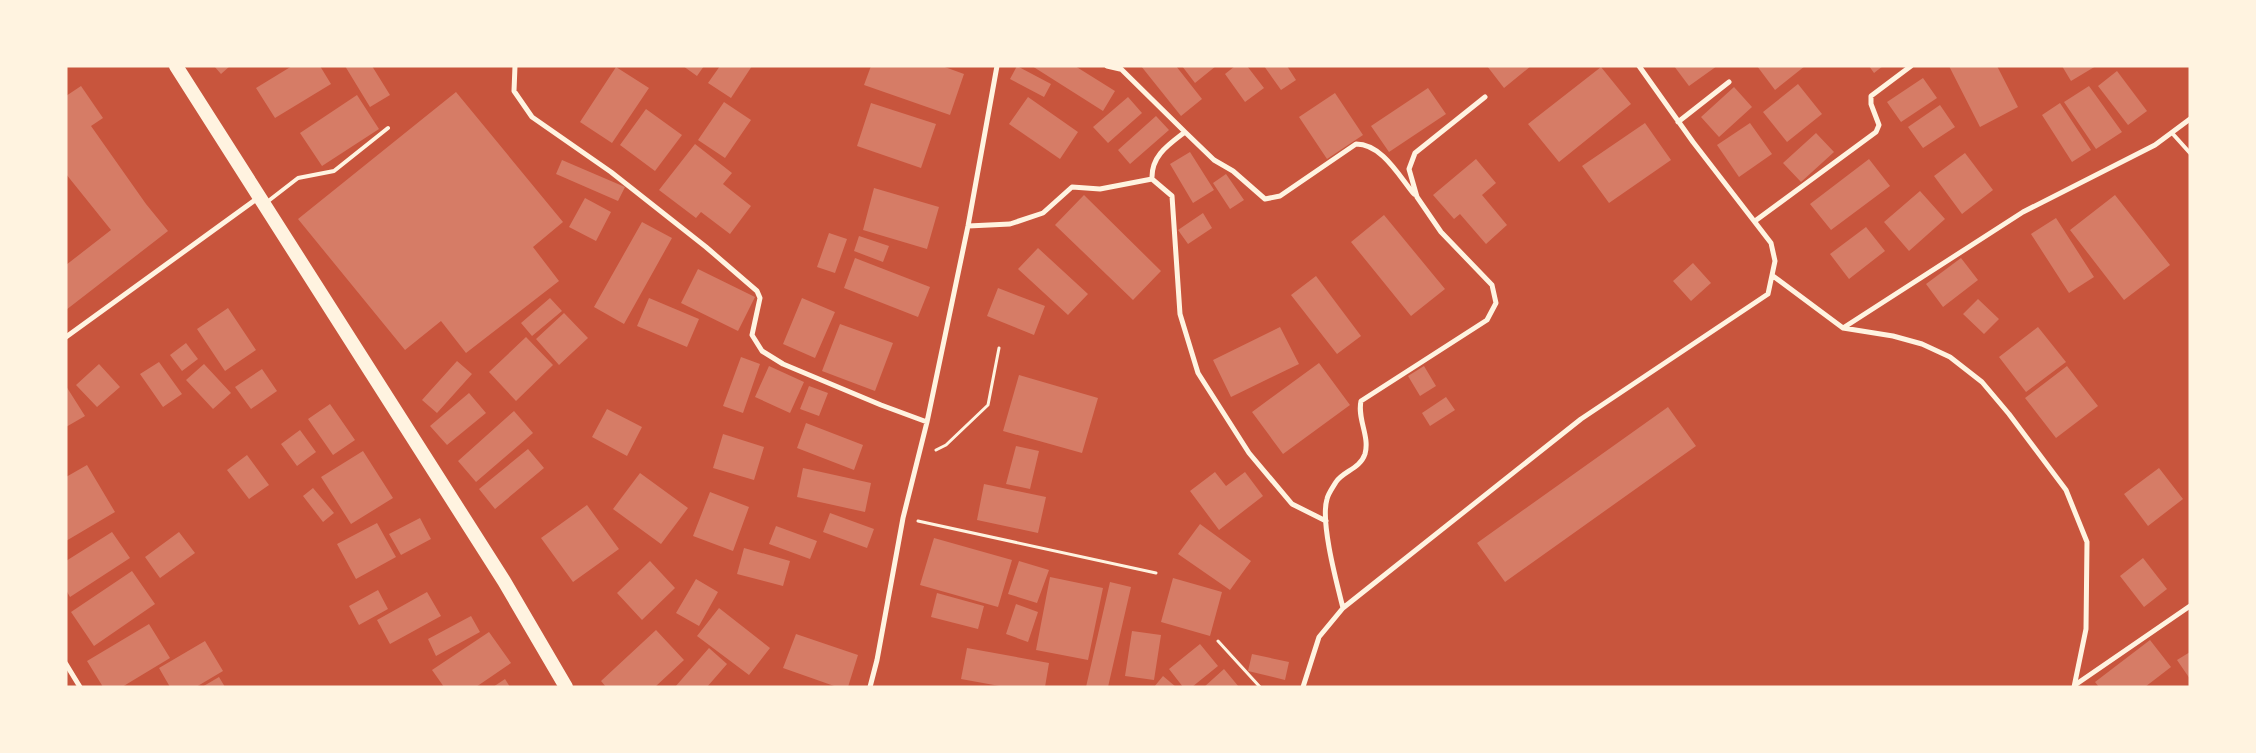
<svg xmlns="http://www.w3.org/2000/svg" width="2256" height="753" font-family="'Archivo Narrow',sans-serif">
<rect width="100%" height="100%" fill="#c8553d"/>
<path fill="#d67c66" d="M 214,66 L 230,66 L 221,74 Z
M 292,66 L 320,66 L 331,84 L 275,118 L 256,88 Z
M 345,66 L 372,66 L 390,95 L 370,107 Z
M 683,66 L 704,66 L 697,76 Z
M 720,66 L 752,66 L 731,98 L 708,83 Z
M 871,66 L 942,66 L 964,74 L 950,115 L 864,85 Z
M 1017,66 L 1051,84 L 1044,97 L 1010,79 Z
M 1032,66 L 1075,66 L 1115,91 L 1103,111 Z
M 1141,66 L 1176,66 L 1202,99 L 1181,116 Z
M 1182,66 L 1216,66 L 1195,83 Z
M 1235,66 L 1247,66 L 1264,88 L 1245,102 L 1225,74 Z
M 1264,66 L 1287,66 L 1296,80 L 1281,90 Z
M 1487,66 L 1531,66 L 1504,88 Z
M 1674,66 L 1717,66 L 1689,86 Z
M 1757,66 L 1805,66 L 1775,90 Z
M 1869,66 L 1883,66 L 1874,73 Z
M 1949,66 L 1997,66 L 2018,107 L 1980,127 Z
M 2062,66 L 2096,66 L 2071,81 Z
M 616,67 L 649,88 L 612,143 L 580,122 Z
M 1601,67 L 1631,104 L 1559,162 L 1528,124 Z
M 2117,71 L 2147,111 L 2128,125 L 2098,86 Z
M 1923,78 L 1937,98 L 1901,122 L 1887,102 Z
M 1798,84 L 1822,114 L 1787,142 L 1763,112 Z
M 81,86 L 103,118 L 91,126 L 146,204 L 168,231 L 66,310 L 66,265 L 111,230 L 66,174 L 66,96 Z
M 2089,86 L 2122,132 L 2096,149 L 2064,102 Z
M 1734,87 L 1752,107 L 1719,137 L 1701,117 Z
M 1428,88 L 1446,114 L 1389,152 L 1371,126 Z
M 456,92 L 563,222 L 533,247 L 559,281 L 466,353 L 441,321 L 405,350 L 298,219 Z
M 1335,93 L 1363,135 L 1327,159 L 1299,117 Z
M 357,95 L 379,129 L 322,166 L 300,133 Z
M 1028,97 L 1078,132 L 1060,159 L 1009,124 Z
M 1128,97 L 1142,113 L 1108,143 L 1093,127 Z
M 724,102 L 751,120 L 725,158 L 698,140 Z
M 871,103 L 936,124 L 921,168 L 857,146 Z
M 2060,103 L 2091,150 L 2072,162 L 2042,115 Z
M 1940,105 L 1955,127 L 1923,148 L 1908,127 Z
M 646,109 L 682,135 L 655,171 L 620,145 Z
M 1156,116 L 1169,130 L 1130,164 L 1118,150 Z
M 1645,123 L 1671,160 L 1609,203 L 1582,166 Z
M 1750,123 L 1772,154 L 1739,177 L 1717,145 Z
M 1816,133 L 1834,152 L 1801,182 L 1783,163 Z
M 695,144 L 732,173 L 723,184 L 751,206 L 730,234 L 701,212 L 696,218 L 659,190 Z
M 1190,152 L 1214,190 L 1193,203 L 1170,164 Z
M 1965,153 L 1993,190 L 1962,214 L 1934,176 Z
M 1476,159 L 1496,183 L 1482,195 L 1507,225 L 1486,244 L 1460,214 L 1454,219 L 1433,195 Z
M 1869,159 L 1890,186 L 1831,230 L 1810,204 Z
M 562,160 L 625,187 L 618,201 L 556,174 Z
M 1226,174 L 1244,200 L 1230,209 L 1213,183 Z
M 874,188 L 939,207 L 927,249 L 863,230 Z
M 1920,191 L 1945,219 L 1909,251 L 1884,222 Z
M 1084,195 L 1161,271 L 1133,300 L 1055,225 Z
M 2115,195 L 2170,265 L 2124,300 L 2070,230 Z
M 585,198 L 611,212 L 596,241 L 569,227 Z
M 1203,213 L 1212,228 L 1188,244 L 1178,230 Z
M 1384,215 L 1445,289 L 1411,316 L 1351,242 Z
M 2056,218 L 2094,277 L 2069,293 L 2031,234 Z
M 642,222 L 672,238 L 624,324 L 594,307 Z
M 1866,227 L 1885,251 L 1849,279 L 1830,254 Z
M 829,233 L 847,239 L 835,273 L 817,267 Z
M 859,236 L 889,246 L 883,262 L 854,251 Z
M 1038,248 L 1088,294 L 1068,315 L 1018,269 Z
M 855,258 L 930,287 L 918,317 L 844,288 Z
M 1961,258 L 1978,280 L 1943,307 L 1926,284 Z
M 1693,263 L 1711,283 L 1691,301 L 1673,281 Z
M 698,269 L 755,297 L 738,331 L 681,303 Z
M 1316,276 L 1361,336 L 1337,354 L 1291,295 Z
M 998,288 L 1045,306 L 1034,335 L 987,316 Z
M 550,298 L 562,311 L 532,336 L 521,323 Z
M 649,298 L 699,319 L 687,347 L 637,326 Z
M 802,298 L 835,312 L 815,358 L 783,344 Z
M 1978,299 L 1999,319 L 1984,334 L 1963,314 Z
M 228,308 L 256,350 L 225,371 L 197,329 Z
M 564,313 L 588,338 L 559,365 L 536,339 Z
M 840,324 L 893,343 L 875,391 L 822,371 Z
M 1280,327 L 1299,364 L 1231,397 L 1213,360 Z
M 2038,327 L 2066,362 L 2026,392 L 1999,357 Z
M 526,337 L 553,365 L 516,401 L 489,372 Z
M 186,343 L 198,359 L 182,371 L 170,355 Z
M 741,357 L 760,364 L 743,413 L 723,406 Z
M 457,361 L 472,374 L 437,413 L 422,400 Z
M 159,362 L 182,394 L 163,407 L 140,374 Z
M 1319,363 L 1350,405 L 1283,454 L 1252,412 Z
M 99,364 L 120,387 L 97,407 L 76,385 Z
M 204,364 L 231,393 L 213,409 L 186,380 Z
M 769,366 L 804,382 L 790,413 L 755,397 Z
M 1424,366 L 1436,386 L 1420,396 L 1408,376 Z
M 2067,366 L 2098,406 L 2056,438 L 2025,398 Z
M 262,369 L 277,391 L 251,409 L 235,387 Z
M 1019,375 L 1098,398 L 1082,453 L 1003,431 Z
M 66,386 L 85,416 L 66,427 Z
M 809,386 L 828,393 L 819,416 L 800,409 Z
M 469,393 L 486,413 L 447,445 L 430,426 Z
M 1446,397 L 1455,410 L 1430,426 L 1422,413 Z
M 330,404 L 355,440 L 333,455 L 308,419 Z
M 1668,407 L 1696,446 L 1505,582 L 1477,543 Z
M 607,409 L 642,427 L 627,456 L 592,437 Z
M 514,411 L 533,433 L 476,482 L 458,461 Z
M 806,423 L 863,445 L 854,470 L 797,448 Z
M 300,430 L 316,452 L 297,466 L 281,444 Z
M 723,434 L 764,447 L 754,480 L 713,468 Z
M 1016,446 L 1039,451 L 1030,489 L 1006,484 Z
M 528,449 L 544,468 L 495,509 L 479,489 Z
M 363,451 L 393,498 L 351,524 L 321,477 Z
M 247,455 L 269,485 L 249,499 L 227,470 Z
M 87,465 L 115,512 L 66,541 L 66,477 Z
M 803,468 L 871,483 L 865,512 L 797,497 Z
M 2159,468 L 2183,499 L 2148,526 L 2124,494 Z
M 1215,472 L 1226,486 L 1245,472 L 1263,496 L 1219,530 L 1190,491 Z
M 640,473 L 688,508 L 661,544 L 613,509 Z
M 984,484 L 1046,497 L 1038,533 L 977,520 Z
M 313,488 L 334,513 L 323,522 L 303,496 Z
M 710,492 L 749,507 L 733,551 L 693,536 Z
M 587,505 L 619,549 L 573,582 L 541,538 Z
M 830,513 L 874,529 L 867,548 L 823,532 Z
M 420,518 L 431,539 L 401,555 L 389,534 Z
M 377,523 L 396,557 L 356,579 L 337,544 Z
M 1200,524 L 1251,561 L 1230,590 L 1178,554 Z
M 776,526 L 817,541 L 810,559 L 769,544 Z
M 112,532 L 130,558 L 70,597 L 66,590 L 66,561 Z
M 179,532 L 195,553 L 160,578 L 145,557 Z
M 934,538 L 1012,560 L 998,607 L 920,585 Z
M 744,548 L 790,561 L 783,586 L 737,574 Z
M 2143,558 L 2167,589 L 2144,607 L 2120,576 Z
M 650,561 L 675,588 L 642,620 L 617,593 Z
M 1019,561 L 1049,570 L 1037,603 L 1008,594 Z
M 132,571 L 155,604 L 94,646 L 71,612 Z
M 1050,577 L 1103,588 L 1088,660 L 1036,650 Z
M 1173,578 L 1222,592 L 1210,636 L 1161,622 Z
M 696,579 L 718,592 L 699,626 L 676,613 Z
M 1110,582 L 1131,587 L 1108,687 L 1086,687 Z
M 378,590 L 388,609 L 359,625 L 349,606 Z
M 427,592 L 441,616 L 390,644 L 377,620 Z
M 937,593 L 984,606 L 978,629 L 931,617 Z
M 1016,604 L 1038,612 L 1028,642 L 1006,634 Z
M 719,608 L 770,648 L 749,675 L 697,636 Z
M 471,616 L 480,632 L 436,656 L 428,639 Z
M 149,624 L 170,658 L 122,687 L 103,687 L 87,661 Z
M 656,630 L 684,660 L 655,687 L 606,687 L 601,681 Z
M 1132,631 L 1161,635 L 1154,680 L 1125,676 Z
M 489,632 L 511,663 L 476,687 L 444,687 L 432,670 Z
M 796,634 L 858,655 L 848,687 L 837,687 L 783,668 Z
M 2150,640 L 2171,667 L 2145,687 L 2099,687 L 2095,682 Z
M 205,641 L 223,671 L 196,687 L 170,687 L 159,668 Z
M 1200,644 L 1218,666 L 1192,687 L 1183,687 L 1169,669 Z
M 709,648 L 727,664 L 707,687 L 675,687 Z
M 967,648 L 1049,663 L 1045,687 L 1005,687 L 961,679 Z
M 2190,652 L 2190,679 L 2177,660 Z
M 1252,654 L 1289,662 L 1285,680 L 1248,671 Z
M 1224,669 L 1239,687 L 1204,687 Z
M 1163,676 L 1176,687 L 1154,687 Z
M 219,677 L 225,687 L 202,687 Z
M 505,679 L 510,687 L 493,687 Z"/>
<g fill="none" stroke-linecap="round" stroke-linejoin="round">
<path stroke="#fff3e0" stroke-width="3" d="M 936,450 L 946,445 L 988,405 L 999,348
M 918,521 L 1156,573
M 1218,641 L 1260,687"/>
<path stroke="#fff3e0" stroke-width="4" d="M 2172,133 L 2190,153
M 267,202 L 298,178 L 334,171 L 388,128"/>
<path stroke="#fff3e0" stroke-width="5" d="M 515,66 L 514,91 L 532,117 L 611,172 L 706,247 L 757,291 L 760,298 L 752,335 L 762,351 L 783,364 L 881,405 L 927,422
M 1107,66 L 1120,69
M 1118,66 L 1185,132 C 1168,145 1151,156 1152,179
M 1678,122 L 1729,82
M 1185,132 L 1214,160 L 1233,171 L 1265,199 L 1280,196 L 1356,144 C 1382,144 1399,176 1414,194
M 1755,221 L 1876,132 L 1879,125 L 1871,104 L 1871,96 L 1911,66
M 968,226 L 1010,224 L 1043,213 L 1072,187 L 1100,189 L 1152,179 L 1172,196 L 1180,314 L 1198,373 L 1249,453 L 1292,504 L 1326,521
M 1773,276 L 1843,328 L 2023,212 L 2155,145 L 2190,119
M 1843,328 L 1893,336 L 1922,344 L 1950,357 L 1982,382 L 2009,414 L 2066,490 L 2087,542 L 2086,629 L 2074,687
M 66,337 L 258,198
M 1343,608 C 1337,584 1320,522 1327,499 C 1328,494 1333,487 1336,482 C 1343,471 1360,469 1365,454 C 1370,436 1357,419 1361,401 L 1487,320 L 1496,303 L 1492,285 L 1441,232 L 1417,197 L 1409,169 L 1415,153 L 1485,97
M 66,664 L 80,687
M 2075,685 L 2190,606
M 870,687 L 877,660 L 903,518 L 927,422 L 968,226 L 997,66
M 1303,687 L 1319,637 L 1343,608 L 1581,419 L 1768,294 L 1775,261 L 1771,243 L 1693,142 L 1639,66"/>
<path stroke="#fff3e0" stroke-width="14" d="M 176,66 L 504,581 L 566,687"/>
</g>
<rect width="2256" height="753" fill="none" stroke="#fff3e0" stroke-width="135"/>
</svg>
